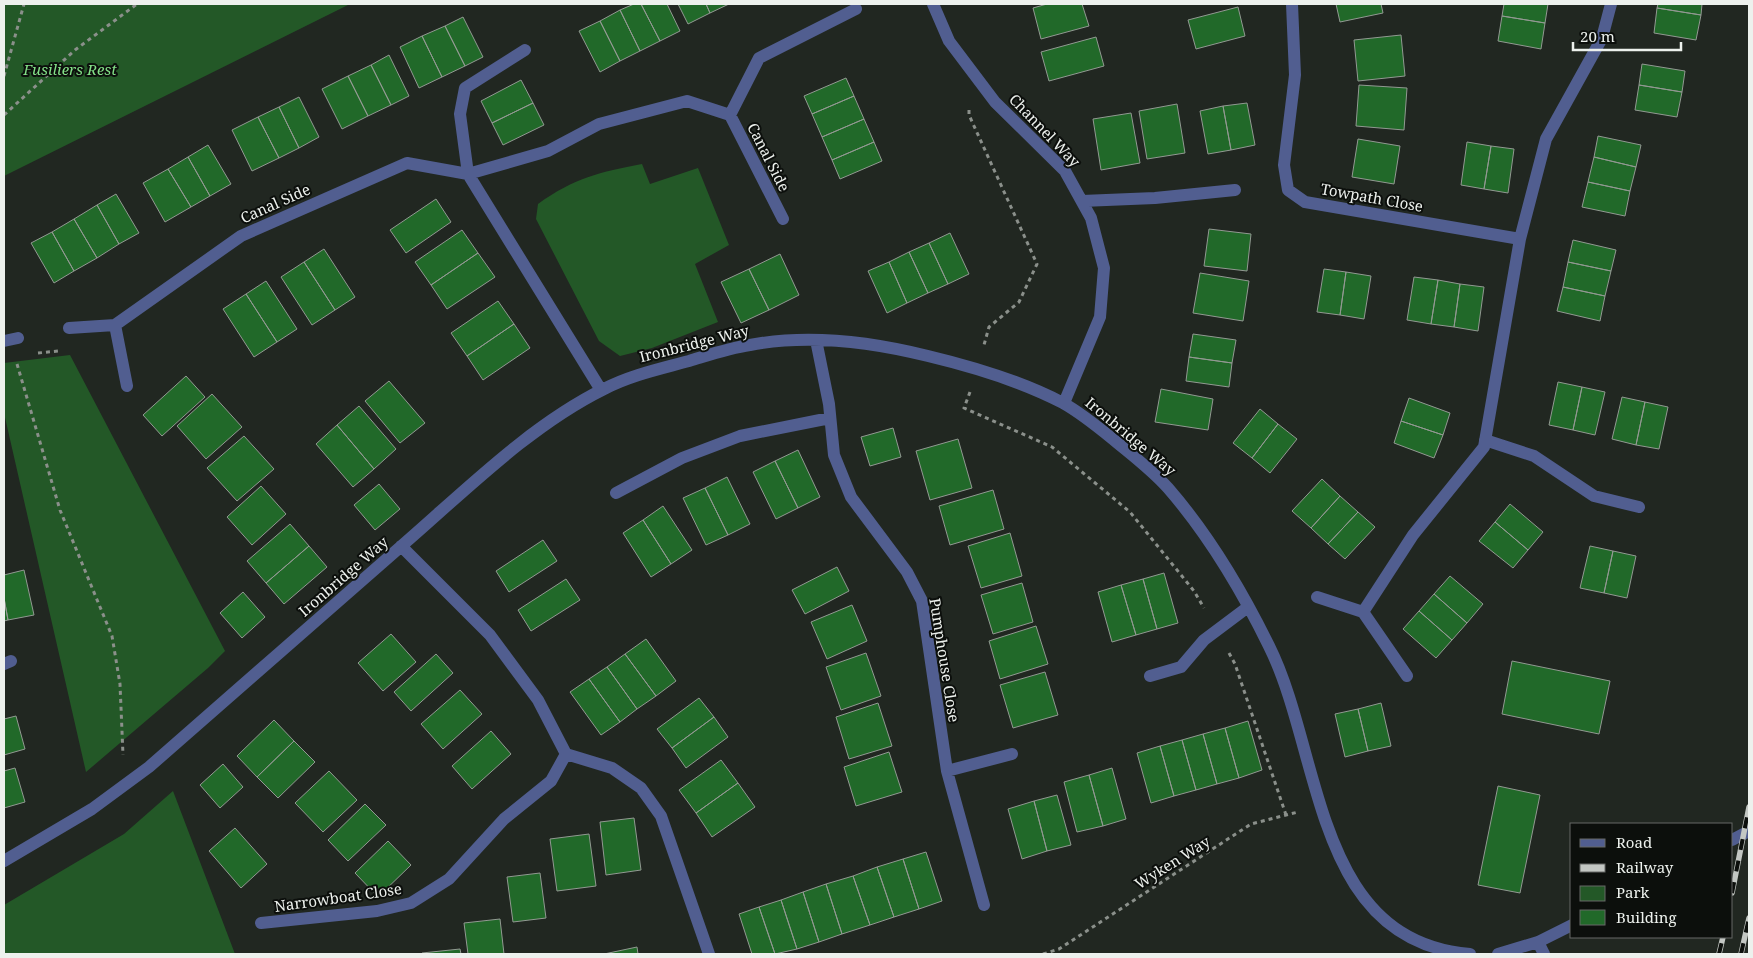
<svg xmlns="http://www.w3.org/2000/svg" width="1753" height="958" font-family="'Noto Serif',serif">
<rect width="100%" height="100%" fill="#212721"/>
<path fill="#235827" d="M 4,4 L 350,4 L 4,176 Z
M 642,164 L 650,184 L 698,168 L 729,245 L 695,264 L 718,322 L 652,348 L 620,356 L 599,341 L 536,219 L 538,204 C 574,178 600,172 642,164 Z
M 70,355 L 225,651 L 208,668 L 86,772 L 4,413 L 4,363 Z
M 173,791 L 235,954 L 4,954 L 4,905 L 124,834 Z"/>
<path fill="#216929" stroke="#929992" d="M 634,4 L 641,4 L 660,41 L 640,51 L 620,10 Z
M 641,4 L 667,4 L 680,31 L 660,41 Z
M 678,4 L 706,4 L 710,13 L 688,24 Z
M 706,4 L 729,4 L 710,13 Z
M 1047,4 L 1082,4 L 1089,26 L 1041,39 L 1033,8 Z
M 1336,4 L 1381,4 L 1383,13 L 1340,22 Z
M 1504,4 L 1548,4 L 1545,23 L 1502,16 Z
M 1658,4 L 1702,4 L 1701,15 L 1657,8 Z
M 1238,7 L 1245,36 L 1196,49 L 1188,20 Z
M 1657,8 L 1701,15 L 1696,40 L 1654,33 Z
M 620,10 L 640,51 L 620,61 L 600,21 Z
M 1502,16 L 1545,23 L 1541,49 L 1498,41 Z
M 463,17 L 483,57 L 465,66 L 445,26 Z
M 600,21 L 620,61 L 600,72 L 579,31 Z
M 445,26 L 465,66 L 442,77 L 422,36 Z
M 1401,35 L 1405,76 L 1358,81 L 1354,40 Z
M 422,36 L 442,77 L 419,88 L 400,47 Z
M 1096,37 L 1104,66 L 1049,81 L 1041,52 Z
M 389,55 L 409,96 L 391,105 L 371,65 Z
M 1642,64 L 1685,71 L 1682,92 L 1639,85 Z
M 371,65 L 391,105 L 368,116 L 348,76 Z
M 348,76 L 368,116 L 342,129 L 322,89 Z
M 846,78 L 854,96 L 812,114 L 804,96 Z
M 521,80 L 533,103 L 492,123 L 481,101 Z
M 1359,85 L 1407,88 L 1404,130 L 1356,126 Z
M 1639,85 L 1682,92 L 1677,117 L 1635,110 Z
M 854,96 L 864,119 L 822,137 L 812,114 Z
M 299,97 L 319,137 L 299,148 L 279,107 Z
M 533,103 L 544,125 L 503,145 L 492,123 Z
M 1247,103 L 1255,145 L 1231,150 L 1223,106 Z
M 1177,104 L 1185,153 L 1147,159 L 1139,111 Z
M 1223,106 L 1231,150 L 1208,154 L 1200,111 Z
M 279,107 L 299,148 L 279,158 L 258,117 Z
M 1131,113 L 1140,163 L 1101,170 L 1093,119 Z
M 258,117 L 279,158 L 252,171 L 232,130 Z
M 864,119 L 874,142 L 832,160 L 822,137 Z
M 1598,136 L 1641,145 L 1636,167 L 1594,157 Z
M 1358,139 L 1400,146 L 1394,184 L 1352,177 Z
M 874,142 L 882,161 L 840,179 L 832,160 Z
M 1467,142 L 1491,146 L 1484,189 L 1461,185 Z
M 208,145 L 231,184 L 210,196 L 188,157 Z
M 1491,146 L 1514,149 L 1508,193 L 1484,189 Z
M 188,157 L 210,196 L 191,207 L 168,169 Z
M 1594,157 L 1636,167 L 1630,191 L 1588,182 Z
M 168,169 L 191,207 L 165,222 L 143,183 Z
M 1588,182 L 1630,191 L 1625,216 L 1582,207 Z
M 116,194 L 139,233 L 119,244 L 97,205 Z
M 436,199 L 451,222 L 406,253 L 390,230 Z
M 97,205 L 119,244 L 97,258 L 74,219 Z
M 74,219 L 97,258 L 74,271 L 52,232 Z
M 1209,229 L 1251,234 L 1247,271 L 1204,266 Z
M 462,230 L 478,253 L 431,285 L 415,262 Z
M 52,232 L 74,271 L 54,283 L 31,243 Z
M 950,233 L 969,274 L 948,284 L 929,243 Z
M 1573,240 L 1616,250 L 1611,271 L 1568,262 Z
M 929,243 L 948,284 L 928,293 L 909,252 Z
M 324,249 L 355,297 L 335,310 L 304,262 Z
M 909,252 L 928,293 L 907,303 L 889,262 Z
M 478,253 L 495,277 L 447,309 L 431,285 Z
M 780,254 L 799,295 L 769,310 L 749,269 Z
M 304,262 L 335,310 L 312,325 L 281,277 Z
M 889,262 L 907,303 L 887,313 L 868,271 Z
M 1568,262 L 1611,271 L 1605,296 L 1563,287 Z
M 749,269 L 769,310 L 741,323 L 721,282 Z
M 1324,269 L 1346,272 L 1340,315 L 1317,312 Z
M 1346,272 L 1371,276 L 1364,319 L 1340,315 Z
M 1200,273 L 1249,281 L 1243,321 L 1193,313 Z
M 1414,277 L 1438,280 L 1431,324 L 1407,320 Z
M 1438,280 L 1460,284 L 1454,327 L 1431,324 Z
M 266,281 L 297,329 L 277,342 L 246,294 Z
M 1460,284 L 1484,287 L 1478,331 L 1454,327 Z
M 1563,287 L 1605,296 L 1600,321 L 1557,311 Z
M 246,294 L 277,342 L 254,357 L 223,309 Z
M 498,301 L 514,324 L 467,356 L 451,333 Z
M 514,324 L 530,348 L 483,380 L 467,356 Z
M 1193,334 L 1236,340 L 1232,363 L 1189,357 Z
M 1189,357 L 1232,363 L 1229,387 L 1186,381 Z
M 186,376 L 205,397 L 162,436 L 143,415 Z
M 389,381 L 425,423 L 400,443 L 365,401 Z
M 1558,382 L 1582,387 L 1573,430 L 1549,425 Z
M 1582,387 L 1605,392 L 1595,435 L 1573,430 Z
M 1161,389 L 1213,399 L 1208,430 L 1155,422 Z
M 212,394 L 242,427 L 206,459 L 177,426 Z
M 1622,397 L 1645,402 L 1636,445 L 1612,439 Z
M 1409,398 L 1450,413 L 1443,435 L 1401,421 Z
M 1645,402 L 1668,407 L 1659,449 L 1636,445 Z
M 359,406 L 396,449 L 374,469 L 337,425 Z
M 1260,409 L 1278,424 L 1252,458 L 1233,443 Z
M 1401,421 L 1443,435 L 1434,458 L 1394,443 Z
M 1278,424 L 1297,439 L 1270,473 L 1252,458 Z
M 337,425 L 374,469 L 353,487 L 316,444 Z
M 893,428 L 901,457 L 870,466 L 861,437 Z
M 244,436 L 274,469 L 237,501 L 207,468 Z
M 958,439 L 972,488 L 930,500 L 916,451 Z
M 798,450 L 820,497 L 798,508 L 775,461 Z
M 775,461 L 798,508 L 776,519 L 753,472 Z
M 727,477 L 750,524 L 728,535 L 705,488 Z
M 1322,479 L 1340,496 L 1311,528 L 1292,511 Z
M 379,484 L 400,509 L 375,530 L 354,505 Z
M 261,486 L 286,514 L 252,545 L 227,517 Z
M 705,488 L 728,535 L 706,545 L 683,498 Z
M 993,490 L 1004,529 L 950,545 L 939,506 Z
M 1340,496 L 1358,512 L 1328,544 L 1311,528 Z
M 1510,504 L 1543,532 L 1528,550 L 1495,522 Z
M 663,506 L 692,550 L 671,564 L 643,520 Z
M 1358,512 L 1375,527 L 1345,559 L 1328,544 Z
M 643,520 L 671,564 L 651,577 L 623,533 Z
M 1495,522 L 1528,550 L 1513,568 L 1479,541 Z
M 290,524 L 309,546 L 266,583 L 247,561 Z
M 1010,533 L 1022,576 L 981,588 L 968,546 Z
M 543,540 L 557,561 L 509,592 L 496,571 Z
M 309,546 L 327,567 L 284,604 L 266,583 Z
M 1590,546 L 1613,551 L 1604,593 L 1580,588 Z
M 1613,551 L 1636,556 L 1627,598 L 1604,593 Z
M 837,567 L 849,591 L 805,614 L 792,590 Z
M 24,570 L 34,615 L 8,620 L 4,598 L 4,575 Z
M 1164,573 L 1178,623 L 1157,629 L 1143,579 Z
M 1450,576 L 1483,604 L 1467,623 L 1434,594 Z
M 566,579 L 580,600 L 531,631 L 518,610 Z
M 1143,579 L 1157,629 L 1136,635 L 1121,585 Z
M 1022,583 L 1033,622 L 993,634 L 981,595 Z
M 1121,585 L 1136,635 L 1112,642 L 1098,592 Z
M 243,592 L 265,617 L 242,638 L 220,613 Z
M 1434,594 L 1467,623 L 1452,640 L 1419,611 Z
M 4,598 L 8,620 L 4,621 Z
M 852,605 L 867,641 L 827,659 L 811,622 Z
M 1419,611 L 1452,640 L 1436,658 L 1403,629 Z
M 1036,626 L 1048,664 L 1000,679 L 989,641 Z
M 391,634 L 416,662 L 383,691 L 358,663 Z
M 646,639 L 676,681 L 656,696 L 625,654 Z
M 866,653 L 881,696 L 841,710 L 826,667 Z
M 436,654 L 453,673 L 411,711 L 394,692 Z
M 625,654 L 656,696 L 637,709 L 607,667 Z
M 1512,661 L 1610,681 L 1599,734 L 1502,714 Z
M 607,667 L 637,709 L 620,722 L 589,679 Z
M 1045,672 L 1058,715 L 1013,728 L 1000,685 Z
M 589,679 L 620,722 L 601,735 L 570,692 Z
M 460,690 L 482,714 L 443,749 L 421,724 Z
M 699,698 L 714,717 L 672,748 L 657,729 Z
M 878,703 L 892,746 L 849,759 L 836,717 Z
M 1381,703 L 1391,746 L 1368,751 L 1358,709 Z
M 1358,709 L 1368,751 L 1345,757 L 1335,714 Z
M 16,716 L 25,749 L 4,755 L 4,719 Z
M 714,717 L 728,737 L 686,768 L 672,748 Z
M 274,720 L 294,741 L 257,777 L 237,756 Z
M 1248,721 L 1262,770 L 1239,778 L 1225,728 Z
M 1225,728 L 1239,778 L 1217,784 L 1203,734 Z
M 491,731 L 511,754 L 472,789 L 452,766 Z
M 1203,734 L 1217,784 L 1196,790 L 1182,740 Z
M 1182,740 L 1196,790 L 1174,796 L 1160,746 Z
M 294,741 L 315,762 L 278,798 L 257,777 Z
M 1160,746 L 1174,796 L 1151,803 L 1137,753 Z
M 889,752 L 902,792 L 856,806 L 844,767 Z
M 721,760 L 738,783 L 696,813 L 679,790 Z
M 223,764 L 243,787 L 220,808 L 200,785 Z
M 15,768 L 25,802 L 4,808 L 4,771 Z
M 1112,768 L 1126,819 L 1103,826 L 1089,775 Z
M 329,771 L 357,800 L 323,832 L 295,803 Z
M 1089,775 L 1103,826 L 1077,832 L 1064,782 Z
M 738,783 L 755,807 L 712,837 L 696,813 Z
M 1498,786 L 1540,795 L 1520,893 L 1478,885 Z
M 1057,795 L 1071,845 L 1047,851 L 1034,801 Z
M 1034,801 L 1047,851 L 1022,859 L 1008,809 Z
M 365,804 L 386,825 L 348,861 L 328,840 Z
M 634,818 L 641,870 L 606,875 L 600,822 Z
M 235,828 L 267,864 L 241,888 L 209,851 Z
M 589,834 L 596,886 L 557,891 L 550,839 Z
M 388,841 L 411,865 L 378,897 L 355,873 Z
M 926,852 L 942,901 L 919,909 L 903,859 Z
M 903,859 L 919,909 L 894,917 L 877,867 Z
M 877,867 L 894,917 L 870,925 L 853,876 Z
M 540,873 L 546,918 L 513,922 L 507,877 Z
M 853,876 L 870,925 L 842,934 L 826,884 Z
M 826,884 L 842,934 L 819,942 L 803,892 Z
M 803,892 L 819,942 L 797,949 L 781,900 Z
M 781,900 L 797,949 L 775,954 L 759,907 Z
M 759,907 L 775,954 L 752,954 L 739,914 Z
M 500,919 L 504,954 L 468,954 L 464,923 Z
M 637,947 L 638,954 L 604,954 Z
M 460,949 L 461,954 L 422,954 L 422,953 Z"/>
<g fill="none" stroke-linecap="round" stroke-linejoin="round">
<path stroke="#8b908b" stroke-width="3" stroke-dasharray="4 4" stroke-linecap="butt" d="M 4,76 L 24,4
M 969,110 L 969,115 L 1037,264 L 1019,302 L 989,327 L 984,345
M 4,115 L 75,50 L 137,4
M 38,353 L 59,351
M 17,364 L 60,510 L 112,636 L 120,684 L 123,755
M 970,392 L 964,408 L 1052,447 L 1130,512 L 1194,591 L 1204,608
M 1229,653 L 1235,664 L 1286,815
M 1043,954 L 1059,949 L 1251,824 L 1298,812"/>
<path stroke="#515e90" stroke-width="12" d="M 933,4 L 949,41 L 995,102 L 1065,171 L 1091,218 L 1104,268 L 1100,317 L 1064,403
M 1292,4 L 1295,75 L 1284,165 L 1288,190 L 1305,202 L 1520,239
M 525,50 L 465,88 L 460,114 L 468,174 L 548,151 L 599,124 L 687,101 L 730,115 L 783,219
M 730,115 L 759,58 L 856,9
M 1082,201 L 1155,198 L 1235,190
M 115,325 L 241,236 L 407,163 L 468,174 L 601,390
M 69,328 L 115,325 L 127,386
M 816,340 L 829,404 L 834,455 L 851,497 L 907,572 L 922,601 L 947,771 L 984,905
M 4,341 L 18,338
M 1485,440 L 1534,456 L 1594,496 L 1639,507
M 616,493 L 682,458 L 740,436 L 830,418
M 1317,597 L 1363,612 L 1407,676
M 1363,612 L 1413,535 L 1484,447 L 1520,239 L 1546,139 L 1602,38 L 1611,4
M 4,664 L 11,661
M 1150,676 L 1181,667 L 1204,640 L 1248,607
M 566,754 L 612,768 L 641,788 L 661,816 L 709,954
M 947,771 L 1012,754
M 1732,840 L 1749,831
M 4,861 L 92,809 L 149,767 C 235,692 320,617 406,542 C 467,489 531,425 604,389 C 631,375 660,369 689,361 C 709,355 729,348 750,345 C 807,334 872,342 928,356 C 974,367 1021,381 1063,403 C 1081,413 1098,427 1114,440 C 1132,455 1152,470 1168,488 C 1208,534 1242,591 1269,646 C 1323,754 1313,941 1470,954
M 261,923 L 377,911 L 411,903 L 449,879 L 504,819 L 551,781 L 566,754 L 538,700 L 490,635 L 401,546
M 1538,942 L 1544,954
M 1498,954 L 1538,942 L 1572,925"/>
<defs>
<path id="rail" d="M 1732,893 L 1749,807
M 1719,954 L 1723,937
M 1741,954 L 1749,918"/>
</defs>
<use href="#rail" stroke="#c3c7c3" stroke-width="5.5"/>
<use href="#rail" stroke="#0c0f0c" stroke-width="4" stroke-dasharray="11" stroke-linecap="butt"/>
</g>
<g text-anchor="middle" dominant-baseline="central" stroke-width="4" stroke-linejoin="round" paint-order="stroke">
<g font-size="15" font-style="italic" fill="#84e188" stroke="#0c0f0c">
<text x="70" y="69">Fusiliers Rest</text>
</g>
<g font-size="15" fill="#edf1ed" stroke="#0c0f0c">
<text transform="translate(1045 130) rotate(46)">Channel Way</text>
<text transform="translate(769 157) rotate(63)">Canal Side</text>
<text transform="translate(1372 197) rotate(10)">Towpath Close</text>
<text transform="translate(275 203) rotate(-24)">Canal Side</text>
<text transform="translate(694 343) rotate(-14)">Ironbridge Way</text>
<text transform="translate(1131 436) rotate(40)">Ironbridge Way</text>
<text transform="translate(343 576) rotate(-41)">Ironbridge Way</text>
<text transform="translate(945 660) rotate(81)">Pumphouse Close</text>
<text transform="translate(1172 862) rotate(-32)">Wyken Way</text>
<text transform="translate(338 897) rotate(-8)">Narrowboat Close</text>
</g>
</g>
<rect width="1753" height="958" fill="none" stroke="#edf1ed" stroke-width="10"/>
<rect x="1570" y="823" width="162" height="115" fill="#0c0f0c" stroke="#666966"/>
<rect x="1580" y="839" width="25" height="8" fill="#515e90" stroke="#666966"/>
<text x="1616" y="848" font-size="15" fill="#edf1ed">Road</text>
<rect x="1580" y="864" width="25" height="8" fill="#c3c7c3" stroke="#666966"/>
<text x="1616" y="873" font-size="15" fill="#edf1ed">Railway</text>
<rect x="1580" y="886" width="25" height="15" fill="#235827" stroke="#666966"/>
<text x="1616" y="898" font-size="15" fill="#edf1ed">Park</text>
<rect x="1580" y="910" width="25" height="15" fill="#216929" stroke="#666966"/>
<text x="1616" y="923" font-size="15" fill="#edf1ed">Building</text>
<path d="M1573 42v8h108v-8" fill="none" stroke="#edf1ed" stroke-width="2.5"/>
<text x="1580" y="42" font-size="15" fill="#edf1ed" stroke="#0c0f0c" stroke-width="4" paint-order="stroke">20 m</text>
</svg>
